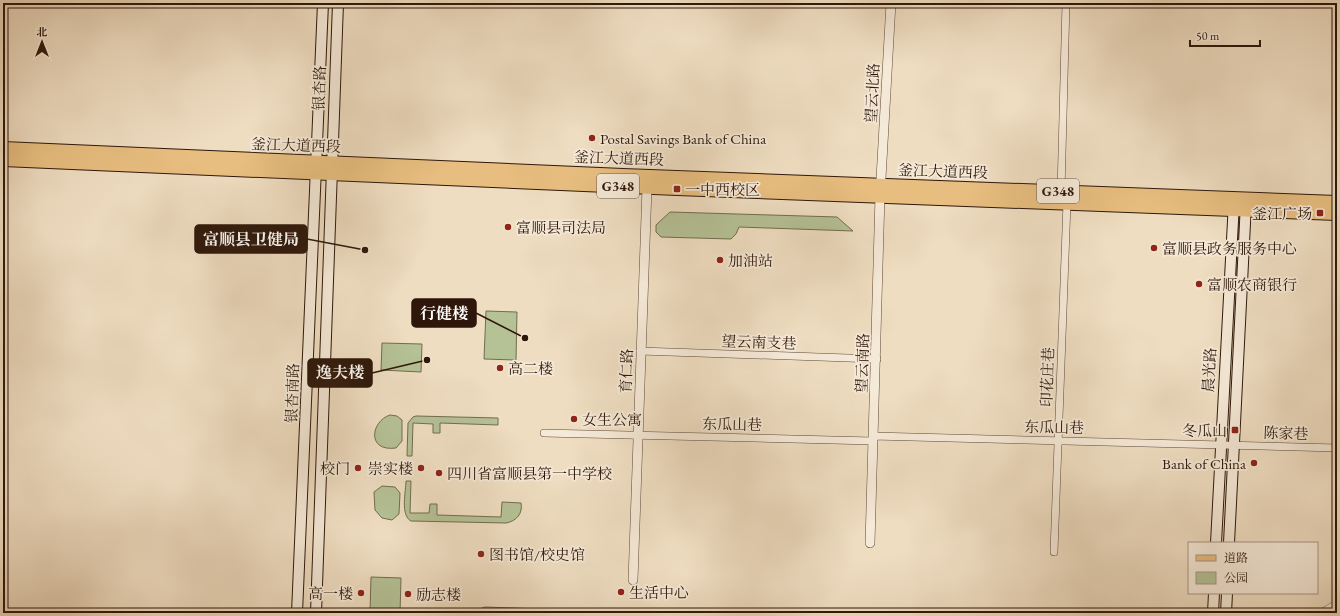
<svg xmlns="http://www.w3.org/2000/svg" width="1340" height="616" font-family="'EB Garamond','Noto Serif SC',serif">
<rect width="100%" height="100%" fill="#efddc1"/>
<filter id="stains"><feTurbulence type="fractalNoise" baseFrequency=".005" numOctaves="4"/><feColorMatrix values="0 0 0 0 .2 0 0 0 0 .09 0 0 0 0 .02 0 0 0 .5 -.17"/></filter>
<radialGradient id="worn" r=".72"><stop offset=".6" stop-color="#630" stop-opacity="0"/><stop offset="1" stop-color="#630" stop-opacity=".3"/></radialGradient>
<path fill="#b5c296" stroke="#726c50" d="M 670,212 L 837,217 L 853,231 L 739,227 L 736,234 L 731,239 L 661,237 L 656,232 L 656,225 Z
M 486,311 L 517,312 L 516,360 L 484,359 Z
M 382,343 L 422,344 L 421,372 L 381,370 Z
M 390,415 L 397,416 L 402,420 L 402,441 L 396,448 C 366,452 371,421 390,415 Z
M 413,417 L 416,416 L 498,418 L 498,425 L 440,423 L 440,433 L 433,433 L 433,424 L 413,423 L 412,456 L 407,456 L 408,423 Z
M 406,481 L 411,481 L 410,513 L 429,513 L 430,504 L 437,504 L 437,515 L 501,517 L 502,502 L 521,503 C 523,513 517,521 506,523 L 411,521 C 400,515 406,491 406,481 Z
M 382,486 L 395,487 L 400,493 L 399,514 L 392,520 L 382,518 L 375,510 L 374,492 Z
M 371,577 L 401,578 L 400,613 L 370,612 Z
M 485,607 L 542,609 L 542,613 L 472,613 L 476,610 Z"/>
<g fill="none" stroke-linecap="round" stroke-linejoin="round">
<defs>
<path id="minor" d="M 1061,191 L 1066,3
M 640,351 L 877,359
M 544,433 L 873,441
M 873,436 L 1337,448
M 1054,552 L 1067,203"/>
<path id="tertiary" d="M 870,543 L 880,196 L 891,3
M 633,580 L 647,188
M 1323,613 L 1337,605"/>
<path id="secondary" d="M 1216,543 L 1234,202
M 1229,543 L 1246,203
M 297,613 L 323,3
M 316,613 L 338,3
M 1213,613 L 1214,593
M 1226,613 L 1227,593"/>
<path id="primary" d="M 3,148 L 623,175 L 1337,202
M 3,160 L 677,189 L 1337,214"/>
</defs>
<use href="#minor" stroke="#5e4838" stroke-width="8"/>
<use href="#tertiary" stroke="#5e4838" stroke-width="10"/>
<use href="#secondary" stroke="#2e170a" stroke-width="12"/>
<use href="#primary" stroke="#2e170a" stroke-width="14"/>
<use href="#minor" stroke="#f5e9d7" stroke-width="7"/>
<use href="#tertiary" stroke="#f5e9d7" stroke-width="9"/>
<use href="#secondary" stroke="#f5e9d7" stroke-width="10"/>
<use href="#primary" stroke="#e8be80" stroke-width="12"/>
</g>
<g fill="#8f2418" stroke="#f5e9d7" stroke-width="1.5">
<circle cx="592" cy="138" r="4"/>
<rect x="673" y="185" width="8" height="8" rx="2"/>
<rect x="1316" y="209" width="8" height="8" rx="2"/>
<circle cx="508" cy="227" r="4"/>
<circle cx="1154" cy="248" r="4"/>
<circle cx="720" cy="260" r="4"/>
<circle cx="1199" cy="284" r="4"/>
<circle cx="500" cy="368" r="4"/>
<circle cx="574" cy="419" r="4"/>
<rect x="1231" y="426" width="8" height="8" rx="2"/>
<circle cx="1254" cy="463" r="4"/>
<circle cx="358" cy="468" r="4"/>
<circle cx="421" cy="468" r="4"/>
<circle cx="439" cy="473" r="4"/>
<circle cx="481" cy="554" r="4"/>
<circle cx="621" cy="592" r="4"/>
<circle cx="361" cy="593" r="4"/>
<circle cx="408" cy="594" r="4"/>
</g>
<g text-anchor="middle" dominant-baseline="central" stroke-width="3.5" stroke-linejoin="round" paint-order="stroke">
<g fill="#f5e9d7" stroke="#6a5648" stroke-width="1">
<rect x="597" y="174" width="42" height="24" rx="3"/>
<rect x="1037" y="179" width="42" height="24" rx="3"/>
</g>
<g font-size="14" font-weight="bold" fill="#2e170a">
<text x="618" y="186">G348</text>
<text x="1058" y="191">G348</text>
</g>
<g font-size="15" fill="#2e170a" stroke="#f5e9d7">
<text transform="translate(319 88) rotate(-88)">银杏路</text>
<text transform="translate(872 93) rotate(-87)">望云北路</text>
<text transform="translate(296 145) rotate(2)">釜江大道西段</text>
<text transform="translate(619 158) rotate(2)">釜江大道西段</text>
<text transform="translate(943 171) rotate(2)">釜江大道西段</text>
<text transform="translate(759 342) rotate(2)">望云南支巷</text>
<text transform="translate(862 363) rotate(-88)">望云南路</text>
<text transform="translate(1209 370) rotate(-87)">晨光路</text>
<text transform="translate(626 371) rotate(-88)">育仁路</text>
<text transform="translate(1047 377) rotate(-88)">印花庄巷</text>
<text transform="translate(292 393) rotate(-88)">银杏南路</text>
<text transform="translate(732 424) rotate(1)">东瓜山巷</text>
<text transform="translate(1054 427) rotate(1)">东瓜山巷</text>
<text transform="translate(1286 433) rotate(2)">陈家巷</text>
</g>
<g font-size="15" fill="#2e170a" stroke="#f5e9d7" text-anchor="start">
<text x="600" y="138">Postal Savings Bank of China</text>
<text x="685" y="189">一中西校区</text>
<text x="1312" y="213" text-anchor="end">釜江广场</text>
<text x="516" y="227">富顺县司法局</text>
<text x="1162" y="248">富顺县政务服务中心</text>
<text x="728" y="260">加油站</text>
<text x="1207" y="284">富顺农商银行</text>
<text x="508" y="368">高二楼</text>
<text x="582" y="419">女生公寓</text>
<text x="1227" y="430" text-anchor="end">冬瓜山</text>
<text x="1246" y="463" text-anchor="end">Bank of China</text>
<text x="350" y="468" text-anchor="end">校门</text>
<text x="413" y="468" text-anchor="end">崇实楼</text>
<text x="447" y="473">四川省富顺县第一中学校</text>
<text x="489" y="554">图书馆/校史馆</text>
<text x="629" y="592">生活中心</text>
<text x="353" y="593" text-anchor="end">高一楼</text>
<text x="416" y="594">励志楼</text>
</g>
</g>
<path fill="none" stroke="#2e170a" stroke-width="1.5" d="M365 250L307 239M525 338L476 313M427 360L372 373"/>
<g fill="#2e170a" stroke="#f5e9d7" stroke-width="1.5">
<circle cx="365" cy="250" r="4"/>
<circle cx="525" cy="338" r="4"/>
<circle cx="427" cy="360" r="4"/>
</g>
<g fill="#2e170a" stroke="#2e170a" stroke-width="1.5">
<rect x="195" y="225" width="112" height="28" rx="4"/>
<rect x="412" y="299" width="64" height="28" rx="4"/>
<rect x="308" y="359" width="64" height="28" rx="4"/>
</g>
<g font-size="16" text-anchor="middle" font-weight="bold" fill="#fff">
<text x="251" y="245">富顺县卫健局</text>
<text x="444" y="319">行健楼</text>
<text x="340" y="378">逸夫楼</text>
</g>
<rect width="1340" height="616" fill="none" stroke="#efddc1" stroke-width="16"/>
<rect x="4" y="4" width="1332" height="608" fill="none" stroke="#2e170a" stroke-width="2"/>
<rect x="8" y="8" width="1324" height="600" fill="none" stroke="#2e170a"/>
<rect x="1188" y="542" width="130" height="52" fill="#f5e9d7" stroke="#a59585"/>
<rect x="1196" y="555" width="20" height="6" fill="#e8be80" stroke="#a59585"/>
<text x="1224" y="562" font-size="12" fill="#2e170a">道路</text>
<rect x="1196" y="572" width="20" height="12" fill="#b5c296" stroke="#a59585"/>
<text x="1224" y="582" font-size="12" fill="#2e170a">公园</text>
<g transform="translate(42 42)" stroke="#f5e9d7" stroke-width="3" paint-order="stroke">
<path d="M0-3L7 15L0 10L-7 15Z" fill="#2e170a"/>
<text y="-6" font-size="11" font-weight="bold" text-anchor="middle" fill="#2e170a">北</text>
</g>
<path d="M1190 40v6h70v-6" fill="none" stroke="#2e170a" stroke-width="2"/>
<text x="1196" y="40" font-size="12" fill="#2e170a" stroke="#f5e9d7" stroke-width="3" paint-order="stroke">50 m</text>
<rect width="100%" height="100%" filter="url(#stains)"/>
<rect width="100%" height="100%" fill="url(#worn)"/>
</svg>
